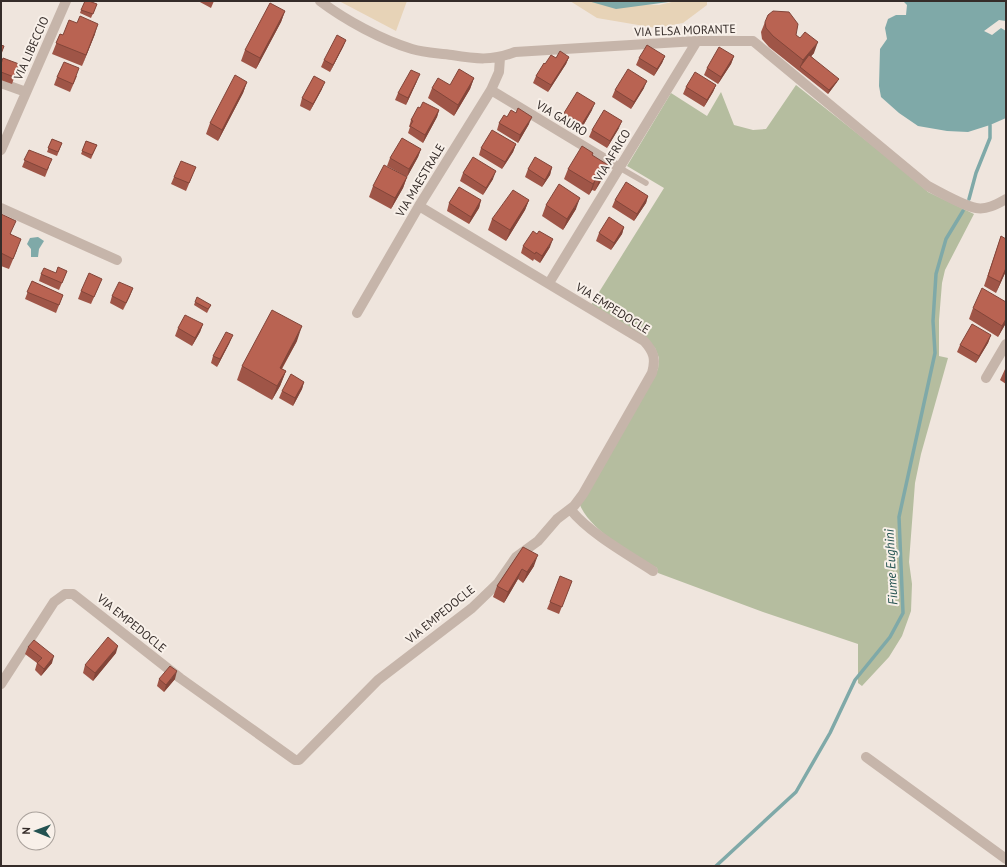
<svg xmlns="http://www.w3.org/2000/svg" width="1007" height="867" font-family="'PT Sans',sans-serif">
<rect width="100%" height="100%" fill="#efe5dd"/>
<path fill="#b5bd9f" d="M 796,85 L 901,168 L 928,192 L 974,214 L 945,270 L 942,283 L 939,320 L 939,356 L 948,358 L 921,454 L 915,483 L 909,562 L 912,584 L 911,611 L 902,636 L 889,657 L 862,686 L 858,683 L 858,644 L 763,612 L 658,573 L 657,568 C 633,555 590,530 580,505 L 658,369 L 659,358 L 655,348 L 591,305 L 664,188 L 627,166 L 671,93 L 707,116 L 721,92 L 734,125 L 753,130 L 766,129 Z"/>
<path fill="#e7d3b7" d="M 339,1 L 407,1 L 396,31 Z
M 570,1 L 659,5 L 676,1 L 707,1 L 707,5 L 683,23 L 656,28 L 597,18 Z"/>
<path fill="#7fa9a8" d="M 588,1 L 676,1 L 616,9 Z
M 903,1 L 1006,1 L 1006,21 L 999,20 L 984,31 L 992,35 L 1001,28 L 1006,31 L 1006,118 L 990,125 L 968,132 L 947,131 L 918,126 L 899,113 L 881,97 L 879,86 L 880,49 L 887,39 L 885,28 L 888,19 L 896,15 L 906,15 L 907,5 Z
M 38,237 L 44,241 L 39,249 L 38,257 L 31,257 L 31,249 L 27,244 L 30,238 Z"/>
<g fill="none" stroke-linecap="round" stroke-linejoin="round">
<path stroke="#7fa9a8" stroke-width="3.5" d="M 969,199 L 976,173 L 990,138 L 990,125
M 716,866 L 796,792 L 830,733 L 855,680 L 890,637 L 903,613 L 899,517 L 935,353 L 933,321 L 936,274 L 946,239 L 963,211"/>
<path stroke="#c6b5aa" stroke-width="5.5" d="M 620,168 L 646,183"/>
<path stroke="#c6b5aa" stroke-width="10" d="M 320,1 C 345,20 382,40 412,49 C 425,53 439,53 452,55 C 476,59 492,61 515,52 L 697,41 L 753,41 L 928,186 C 939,192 964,206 976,208 C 987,210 997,204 1006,199
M 1,83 L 26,92
M 491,90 L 620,168
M 1,150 L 66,1
M 1,208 L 117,260
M 549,283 L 697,41
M 357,313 L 419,206 L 491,90 L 499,72 L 500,58
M 986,378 L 1006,344
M 570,509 C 589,533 627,554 653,571
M 1,684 L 54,602 L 65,594 L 73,594 L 180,678 L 295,760 L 299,760 L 378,680 L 472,608 L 498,583 L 516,557 L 538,541 L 557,519 L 574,506 L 583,494 L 652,373 C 656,359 654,352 644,341 L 419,206
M 866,757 L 1006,859"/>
</g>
<path fill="#9f5547" d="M 198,1 L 214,1 L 211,8 Z
M 97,4 L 91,18 L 80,13 L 81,10 Z
M 285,11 L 281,22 L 256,69 L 241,61 L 245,50 Z
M 765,22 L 796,35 L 814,53 L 811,56 L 837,82 L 828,94 L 769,47 L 762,39 L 761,32 Z
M 60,34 L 63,35 L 95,34 L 82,66 L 52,54 Z
M 346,40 L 343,47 L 330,72 L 321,67 L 324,60 Z
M 665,56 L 662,63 L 654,76 L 636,65 L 639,58 Z
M 734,56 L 731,64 L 718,84 L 704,75 L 707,68 Z
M 569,57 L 566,64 L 548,92 L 533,83 L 536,76 L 545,64 L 556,58 Z
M 1,64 L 19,64 L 12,84 L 1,80 Z
M 77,76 L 70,92 L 54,85 L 57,77 Z
M 474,78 L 470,89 L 454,116 L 428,98 L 432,88 L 450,85 Z
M 417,81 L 406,105 L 395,100 L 398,93 Z
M 247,82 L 243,93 L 218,141 L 206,134 L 210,123 Z
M 716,85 L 713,92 L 704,107 L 683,94 L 686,87 Z
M 644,88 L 631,109 L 612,97 L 615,90 Z
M 322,89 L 310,111 L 300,106 L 302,98 Z
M 420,108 L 439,110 L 437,117 L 423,143 L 408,133 L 410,127 L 409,127 L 411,120 Z
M 592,110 L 580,131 L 562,120 L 564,113 Z
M 507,117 L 529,124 L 518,143 L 497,130 L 499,123 Z
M 619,128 L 607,148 L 589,137 L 592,130 Z
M 52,139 L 62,143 L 57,156 L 47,152 Z
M 86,141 L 97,145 L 91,159 L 81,154 Z
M 516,144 L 513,152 L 502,169 L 479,155 L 481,148 Z
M 421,149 L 418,157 L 407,177 L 387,166 L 390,158 Z
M 29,150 L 49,167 L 45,177 L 22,167 Z
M 593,153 L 592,156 L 604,176 L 595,191 L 592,190 L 589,195 L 564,179 L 568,169 Z
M 552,167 L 550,175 L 542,187 L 525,177 L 528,169 Z
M 463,173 L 493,179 L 483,195 L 460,181 Z
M 193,174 L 186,191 L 171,184 L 174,177 Z
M 407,177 L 403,188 L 391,209 L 369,197 L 373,186 Z
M 648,196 L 646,203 L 634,221 L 612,207 L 615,200 Z
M 481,200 L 479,208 L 469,224 L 447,211 L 449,203 Z
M 529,200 L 525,210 L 506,241 L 488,230 L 492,219 Z
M 546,205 L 576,209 L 563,230 L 542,216 Z
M 1,214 L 11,234 L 17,250 L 9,269 L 1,266 Z
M 624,227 L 622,234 L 611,250 L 596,241 L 599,233 Z
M 1001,236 L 1006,271 L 996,293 L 984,286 Z
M 523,246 L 550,247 L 540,263 L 534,259 L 533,261 L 521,253 Z
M 67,271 L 59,290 L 39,281 L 41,274 L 56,273 Z
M 32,281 L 63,295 L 56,313 L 25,299 Z
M 99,286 L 91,304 L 78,299 L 81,291 Z
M 133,288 L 123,310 L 110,303 L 112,296 Z
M 195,302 L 211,305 L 207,313 L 194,305 Z
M 973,308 L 1006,323 L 998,337 L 969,319 Z
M 203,324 L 200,332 L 192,346 L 175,336 L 178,328 Z
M 991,335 L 988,343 L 976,363 L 957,352 L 960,345 Z
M 297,341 L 282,369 L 286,371 L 280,386 L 272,400 L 237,380 L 242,366 Z
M 230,342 L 217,367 L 211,363 L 213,356 Z
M 1006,367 L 1006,384 L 1000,380 Z
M 304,382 L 302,389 L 293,406 L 279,398 L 282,391 Z
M 523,547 L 534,566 L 523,583 L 518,579 L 504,603 L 493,597 L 497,586 Z
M 572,581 L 559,614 L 547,609 L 550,602 Z
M 28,647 L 52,663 L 41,676 L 35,670 L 37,663 L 25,654 Z
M 116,653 L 93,681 L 83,673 L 85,665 Z
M 159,679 L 175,679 L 164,692 L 157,686 Z"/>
<path fill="#824539" d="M 285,11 L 281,22 L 256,69 L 260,58 Z
M 98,24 L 95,34 L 82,66 L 86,55 Z
M 346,40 L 343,47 L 330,72 L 333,65 Z
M 818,42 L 814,53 L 801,68 L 800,67 L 803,60 Z
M 665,56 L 662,63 L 654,76 L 657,69 Z
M 734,56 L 731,64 L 718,84 L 721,77 Z
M 569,57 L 566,64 L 548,92 L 551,85 Z
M 420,74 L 417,81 L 406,105 L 408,98 Z
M 474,78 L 470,89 L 454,116 L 458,105 Z
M 839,79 L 837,82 L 828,94 L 829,90 Z
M 647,81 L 644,88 L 631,109 L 634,102 Z
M 247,82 L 243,93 L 218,141 L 222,130 Z
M 325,82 L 322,89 L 310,111 L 313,104 Z
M 716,85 L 713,92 L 704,107 L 707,100 Z
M 595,103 L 592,110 L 580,131 L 582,124 Z
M 439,110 L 437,117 L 423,143 L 425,135 Z
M 532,117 L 529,124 L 518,143 L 520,135 Z
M 622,121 L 619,128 L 607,148 L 610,141 Z
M 516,144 L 513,152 L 502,169 L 505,162 Z
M 421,149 L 418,157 L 407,177 L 409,169 Z
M 608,165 L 604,176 L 595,191 L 599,181 Z
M 552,167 L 550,175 L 542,187 L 545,180 Z
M 496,171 L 493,179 L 483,195 L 486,188 Z
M 407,177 L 403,188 L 391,209 L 395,198 Z
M 596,179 L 592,190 L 589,195 L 593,184 Z
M 648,196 L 646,203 L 634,221 L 637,214 Z
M 580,198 L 576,209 L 563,230 L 567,219 Z
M 481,200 L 479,208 L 469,224 L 471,217 Z
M 529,200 L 525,210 L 506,241 L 510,230 Z
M 624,227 L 622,234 L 611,250 L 614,243 Z
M 553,239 L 550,247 L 540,263 L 542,256 Z
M 1006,268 L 1006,271 L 996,293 L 1000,282 Z
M 133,288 L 130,296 L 123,310 L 126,303 Z
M 1006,319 L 1006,323 L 998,337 L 1002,326 Z
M 203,324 L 200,332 L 192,346 L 195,338 Z
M 302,326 L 297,341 L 274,382 L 280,368 Z
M 233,335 L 230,342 L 217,367 L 220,359 Z
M 991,335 L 988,343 L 976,363 L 979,356 Z
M 286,371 L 280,386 L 272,400 L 277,386 Z
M 304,382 L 302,389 L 293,406 L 295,398 Z
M 538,555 L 534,566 L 523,583 L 527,572 Z
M 522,569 L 518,579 L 504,603 L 508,592 Z
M 118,646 L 116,653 L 93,681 L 95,673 Z
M 54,656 L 52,663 L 41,676 L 44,669 Z
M 177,671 L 175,679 L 164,692 L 166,685 Z"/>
<path fill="#b96352" stroke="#824539" d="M 85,1 L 89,1 L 97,4 L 93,14 L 81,10 Z
M 270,3 L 285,11 L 260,58 L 245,50 Z
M 773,11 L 789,12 L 798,24 L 796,35 L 800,38 L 805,32 L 818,42 L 803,60 L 773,36 L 766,28 L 765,22 L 768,15 Z
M 80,16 L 98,24 L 86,55 L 56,43 L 60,34 L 63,35 L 69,20 L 77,23 Z
M 337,35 L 346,40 L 333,65 L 324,60 Z
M 1,45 L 4,46 L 1,54 Z
M 647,45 L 665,56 L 657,69 L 639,58 Z
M 719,47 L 734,56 L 721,77 L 707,68 Z
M 560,51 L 569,57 L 551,85 L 536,76 L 544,63 L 545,64 L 551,55 L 556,58 Z
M 809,55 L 839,79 L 829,90 L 800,67 Z
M 3,58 L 19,64 L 14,77 L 1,72 L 1,64 Z
M 64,62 L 79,68 L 73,84 L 57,77 Z
M 459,69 L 474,78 L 458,105 L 432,88 L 438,78 L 450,85 Z
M 628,69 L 647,81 L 634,102 L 615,90 Z
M 411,70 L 420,74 L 408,98 L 398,93 Z
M 695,72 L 716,85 L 707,100 L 686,87 Z
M 235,75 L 247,82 L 222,130 L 210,123 Z
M 314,76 L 325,82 L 313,104 L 302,98 Z
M 577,92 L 595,103 L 582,124 L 564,113 Z
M 423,102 L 439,110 L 425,135 L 410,126 L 413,121 L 411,120 L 418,107 L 420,108 Z
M 518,108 L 532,117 L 520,135 L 499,123 L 504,115 L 507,117 L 511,110 L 516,113 Z
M 604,110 L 622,121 L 610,141 L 592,130 Z
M 492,130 L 516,144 L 505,162 L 481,148 Z
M 402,138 L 421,149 L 409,169 L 390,158 Z
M 52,139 L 62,143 L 58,152 L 48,148 Z
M 86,141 L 97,145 L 92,155 L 82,151 Z
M 582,146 L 593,153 L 592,155 L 608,165 L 599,181 L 596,179 L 593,184 L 568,169 Z
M 29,150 L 52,159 L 47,170 L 24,160 Z
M 473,157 L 496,171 L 486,188 L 463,173 Z
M 535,157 L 552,167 L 545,180 L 528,169 Z
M 181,161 L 196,167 L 189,183 L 174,177 Z
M 384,165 L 407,177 L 395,198 L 373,186 Z
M 626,182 L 648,196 L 637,214 L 615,200 Z
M 559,184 L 580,198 L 567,219 L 546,205 Z
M 459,187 L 481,200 L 471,217 L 449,203 Z
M 513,190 L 529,200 L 510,230 L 492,219 Z
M 1,214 L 16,221 L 10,234 L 21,239 L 13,259 L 1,253 Z
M 609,217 L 624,227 L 614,243 L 599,233 Z
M 533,231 L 537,234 L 539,231 L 553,239 L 542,256 L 536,252 L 535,254 L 523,246 Z
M 1001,236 L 1006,239 L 1006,268 L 1000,282 L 988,276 Z
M 58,267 L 67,271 L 62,283 L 41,274 L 44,268 L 56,273 Z
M 89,273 L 102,279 L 94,297 L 81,291 Z
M 32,281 L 63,295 L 59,305 L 27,292 Z
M 119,282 L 133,288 L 126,303 L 112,296 Z
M 982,288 L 1006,302 L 1006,319 L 1002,326 L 973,308 Z
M 197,297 L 211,305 L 208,309 L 195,302 Z
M 272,310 L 302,326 L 280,368 L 286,371 L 277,386 L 242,366 Z
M 185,315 L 203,324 L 195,338 L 178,328 Z
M 972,324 L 991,335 L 979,356 L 960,345 Z
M 226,332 L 233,335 L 220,359 L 213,356 Z
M 291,374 L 304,382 L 295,398 L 282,391 Z
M 523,547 L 538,555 L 527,572 L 522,569 L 508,592 L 497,586 Z
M 560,576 L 572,581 L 562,607 L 550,602 Z
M 108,637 L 118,646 L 95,673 L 85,665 Z
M 34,640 L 54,656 L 44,669 L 37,663 L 42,658 L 28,647 Z
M 170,666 L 177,671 L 166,685 L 159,679 Z"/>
<g text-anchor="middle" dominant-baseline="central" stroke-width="4" stroke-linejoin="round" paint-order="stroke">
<g font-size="12" fill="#352c29" stroke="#f8f0e9">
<text transform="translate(685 30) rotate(-2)">VIA ELSA MORANTE</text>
<text transform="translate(31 48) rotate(-66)">VIA LIBECCIO</text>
<text transform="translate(562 118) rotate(31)">VIA GAURO</text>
<text transform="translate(612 155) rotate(-59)">VIA AFRICO</text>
<text transform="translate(420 180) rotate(-59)">VIA MAESTRALE</text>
<text transform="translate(613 308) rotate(32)">VIA EMPEDOCLE</text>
<text transform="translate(440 614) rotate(-39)">VIA EMPEDOCLE</text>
<text transform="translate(132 623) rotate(39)">VIA EMPEDOCLE</text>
</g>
<g font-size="13" font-style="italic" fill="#235251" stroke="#f8f0e9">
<text transform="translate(891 567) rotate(-93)">Fiume Eughini</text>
</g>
</g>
<rect width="1007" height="867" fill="none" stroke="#352c29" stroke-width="4"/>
<g transform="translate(36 831) rotate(271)"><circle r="19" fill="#f8f0e9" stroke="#aaa29c"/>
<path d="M0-3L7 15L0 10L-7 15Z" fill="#235251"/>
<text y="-6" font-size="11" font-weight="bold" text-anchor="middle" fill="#352c29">N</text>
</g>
</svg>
